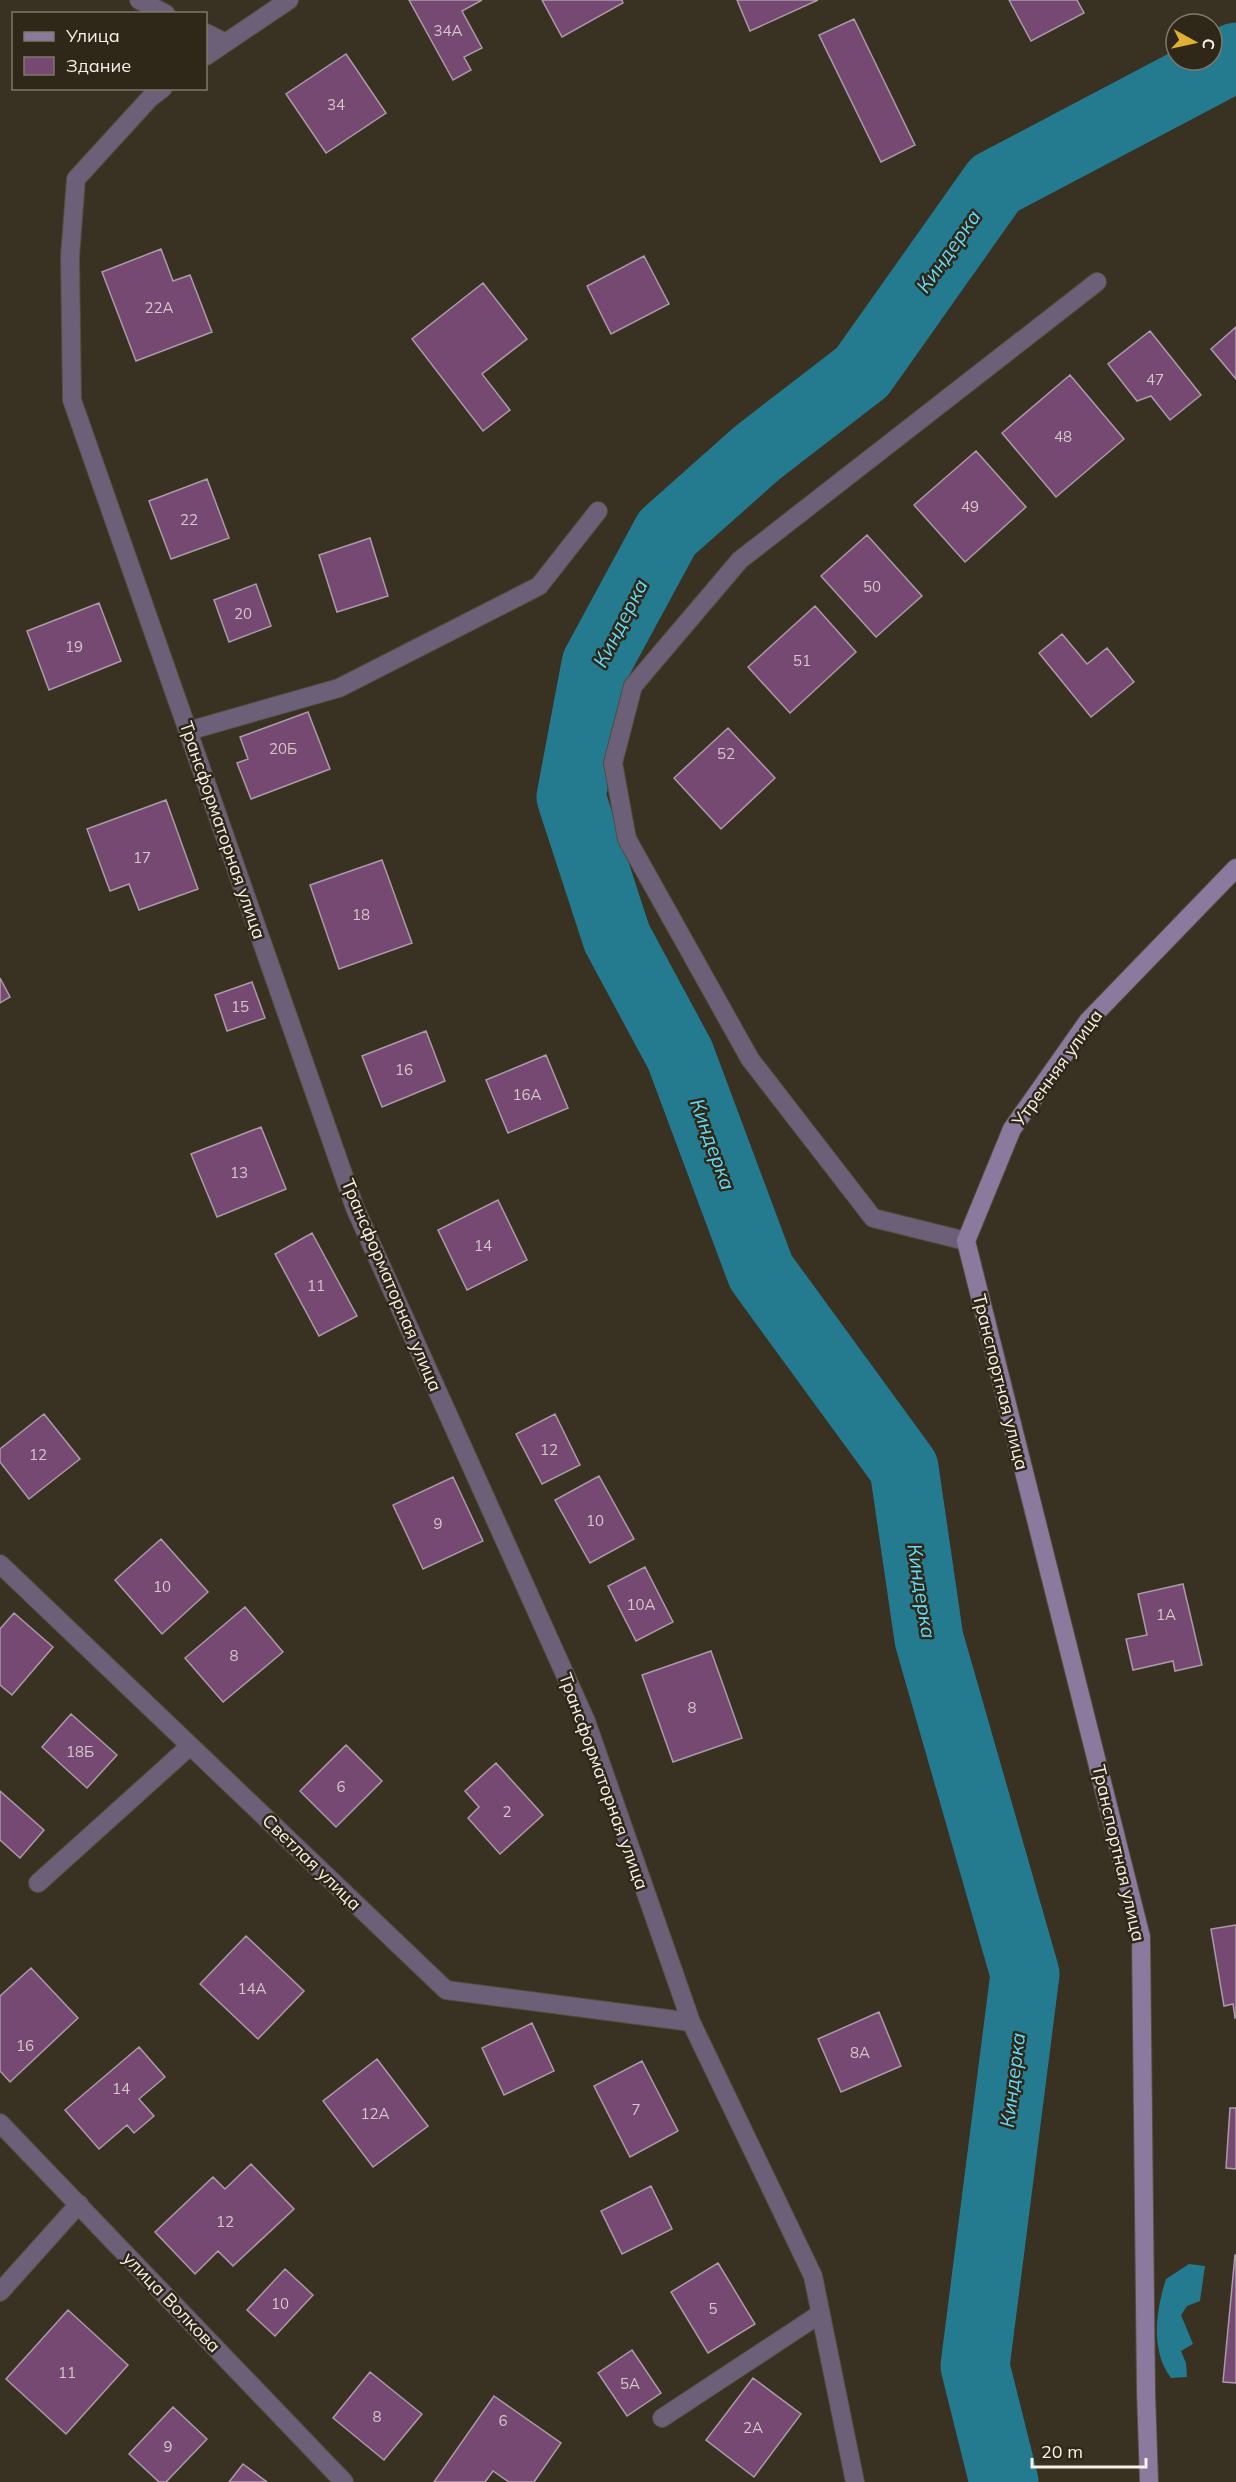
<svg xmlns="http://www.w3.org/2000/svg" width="1236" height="2482" font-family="Mulish,sans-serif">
<rect width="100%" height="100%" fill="#393121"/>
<path fill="#247a8f" d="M 1189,2264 L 1205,2266 L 1200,2301 L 1187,2306 L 1181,2315 L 1193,2344 L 1181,2351 L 1186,2363 L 1187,2377 L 1171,2378 C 1150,2351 1156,2310 1166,2279 Z"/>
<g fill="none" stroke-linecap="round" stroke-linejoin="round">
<path stroke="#247a8f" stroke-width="69" d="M 1004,2482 L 975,2366 L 1025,1974 L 929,1639 L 904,1468 L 761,1272 L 680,1055 L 617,938 L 571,797 L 596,664 L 667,533 L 757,453 L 862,372 L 995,184 L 1236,57"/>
</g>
<path fill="#754972" stroke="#ab9aa9" stroke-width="1.5" d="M 409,0 L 482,0 L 462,11 L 482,48 L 464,57 L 471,70 L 453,80 Z
M 542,0 L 622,0 L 623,3 L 562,37 Z
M 737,0 L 818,0 L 750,31 Z
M 1009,0 L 1077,0 L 1084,13 L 1031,41 Z
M 854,19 L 915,145 L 881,162 L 819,35 Z
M 346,54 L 386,113 L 326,153 L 286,94 Z
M 161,249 L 173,281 L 190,275 L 212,332 L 136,361 L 102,272 Z
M 644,256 L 669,304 L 611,334 L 587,286 Z
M 483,283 L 527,339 L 482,374 L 510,410 L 483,431 L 412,339 Z
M 1236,327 L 1236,379 L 1211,349 Z
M 1150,331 L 1201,395 L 1170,420 L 1151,396 L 1137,401 L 1108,364 Z
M 1070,375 L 1124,439 L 1056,497 L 1002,433 Z
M 976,451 L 1026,507 L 965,562 L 914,505 Z
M 207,479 L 229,538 L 171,559 L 149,501 Z
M 867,535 L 922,596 L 876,637 L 821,576 Z
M 370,538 L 388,596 L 337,612 L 319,555 Z
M 256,584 L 271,626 L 229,642 L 214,600 Z
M 99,603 L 121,661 L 49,690 L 27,631 Z
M 815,606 L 856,652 L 790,713 L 748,667 Z
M 1062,634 L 1087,664 L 1107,648 L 1134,682 L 1091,717 L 1039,653 Z
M 308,712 L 330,769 L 251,799 L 237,763 L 248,759 L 240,737 Z
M 728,728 L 775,778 L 721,829 L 674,778 Z
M 166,800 L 198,889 L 139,910 L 129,884 L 110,891 L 87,829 Z
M 382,860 L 412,943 L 339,969 L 310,885 Z
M 0,978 L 10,997 L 0,1003 Z
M 252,982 L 265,1018 L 227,1031 L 215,995 Z
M 426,1031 L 445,1081 L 382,1107 L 362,1056 Z
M 546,1055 L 568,1108 L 508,1133 L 486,1080 Z
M 261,1127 L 286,1189 L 217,1217 L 191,1154 Z
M 498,1200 L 527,1260 L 467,1290 L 438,1230 Z
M 312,1233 L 357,1316 L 319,1336 L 275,1254 Z
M 44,1414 L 80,1459 L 29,1499 L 0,1462 L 0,1449 Z
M 555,1414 L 580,1465 L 542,1484 L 516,1434 Z
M 599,1476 L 634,1539 L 590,1563 L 555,1500 Z
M 453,1477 L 483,1541 L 423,1569 L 393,1505 Z
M 161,1539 L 208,1592 L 162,1634 L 115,1580 Z
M 645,1567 L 673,1622 L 636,1641 L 608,1586 Z
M 1183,1584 L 1202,1665 L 1175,1671 L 1173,1661 L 1133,1670 L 1126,1639 L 1147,1635 L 1138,1594 Z
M 245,1607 L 283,1652 L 223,1702 L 185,1658 Z
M 14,1613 L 53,1647 L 12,1695 L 0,1685 L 0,1629 Z
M 711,1651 L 742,1738 L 673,1762 L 642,1675 Z
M 71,1714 L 117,1755 L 87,1788 L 42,1747 Z
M 346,1745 L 382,1781 L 336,1827 L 300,1791 Z
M 496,1763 L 543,1815 L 500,1854 L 468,1818 L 479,1807 L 465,1791 Z
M 0,1791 L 44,1830 L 20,1858 L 0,1840 Z
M 1236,1925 L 1236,2017 L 1235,2018 L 1233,2004 L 1224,2006 L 1211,1929 Z
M 246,1936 L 304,1991 L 258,2039 L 200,1984 Z
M 31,1968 L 78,2018 L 10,2082 L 0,2071 L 0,1996 Z
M 879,2012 L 901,2066 L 841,2092 L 818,2039 Z
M 532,2023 L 554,2071 L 504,2095 L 482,2048 Z
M 139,2047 L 165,2077 L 139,2099 L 154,2116 L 134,2133 L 127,2125 L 99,2149 L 65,2110 Z
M 377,2059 L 428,2126 L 373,2167 L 323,2101 Z
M 642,2061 L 678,2131 L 630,2157 L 594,2086 Z
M 1230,2108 L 1236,2108 L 1236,2169 L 1226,2168 Z
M 251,2164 L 294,2209 L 233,2266 L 218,2251 L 195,2274 L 155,2232 L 213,2177 L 225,2189 Z
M 651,2186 L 672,2229 L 622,2254 L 601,2211 Z
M 1235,2255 L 1236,2255 L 1236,2383 L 1223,2382 Z
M 718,2263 L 755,2324 L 708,2353 L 671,2292 Z
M 285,2269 L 313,2295 L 275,2336 L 247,2310 Z
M 68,2310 L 128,2365 L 66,2434 L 6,2379 Z
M 632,2350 L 661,2393 L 627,2416 L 598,2373 Z
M 370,2372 L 422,2414 L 384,2460 L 333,2418 Z
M 753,2378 L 801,2414 L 754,2477 L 706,2440 Z
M 494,2396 L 561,2443 L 534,2482 L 509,2482 L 493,2471 L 485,2482 L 434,2482 Z
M 173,2407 L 207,2439 L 166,2482 L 159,2482 L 129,2454 Z
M 243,2464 L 267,2482 L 229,2482 Z"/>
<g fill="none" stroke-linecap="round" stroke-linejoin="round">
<defs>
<path id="lane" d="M 139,0 L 166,14
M 206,33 L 224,42
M 188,731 L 339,688 L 539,586 L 598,511
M 38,1883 L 190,1746
M 0,2292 L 79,2204
M 662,2418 L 820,2314"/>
<path id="street" d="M 206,56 L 289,0
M 163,88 L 150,98 L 76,179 L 70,257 L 72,400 L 355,1208 L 586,1721 L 691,2022 L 813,2276 L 855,2482
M 966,1241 L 873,1218 L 750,1059 L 627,839 L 613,763 L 633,686 L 740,560 L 1097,282
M 0,1564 L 446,1990 L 691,2022
M 0,2123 L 344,2482"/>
<path id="secondary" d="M 1149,2482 L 1146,2393 L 1141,1937 L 966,1241 L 1012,1129 L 1088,1021 L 1236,868"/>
</defs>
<use href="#lane" stroke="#544c3d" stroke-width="20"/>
<use href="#street" stroke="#544c3d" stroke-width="20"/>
<use href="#secondary" stroke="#544c3d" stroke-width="20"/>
<use href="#lane" stroke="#6b6077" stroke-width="18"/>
<use href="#street" stroke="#6b6077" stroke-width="18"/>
<use href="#secondary" stroke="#8b7a9e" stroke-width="18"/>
</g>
<g text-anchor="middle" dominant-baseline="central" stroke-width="5" stroke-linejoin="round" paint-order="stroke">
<g font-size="15" fill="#d6c8ca">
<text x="448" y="30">34А</text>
<text x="336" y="104">34</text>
<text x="159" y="307">22А</text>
<text x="1155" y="379">47</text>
<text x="1063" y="436">48</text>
<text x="970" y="506">49</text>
<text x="189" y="519">22</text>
<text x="872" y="586">50</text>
<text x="243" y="613">20</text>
<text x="74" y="646">19</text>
<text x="802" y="660">51</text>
<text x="283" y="748">20Б</text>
<text x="726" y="753">52</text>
<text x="142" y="857">17</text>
<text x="361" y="914">18</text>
<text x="240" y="1006">15</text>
<text x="404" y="1069">16</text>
<text x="527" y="1094">16А</text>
<text x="239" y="1172">13</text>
<text x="483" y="1245">14</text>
<text x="316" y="1285">11</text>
<text x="549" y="1449">12</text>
<text x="38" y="1454">12</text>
<text x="595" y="1520">10</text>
<text x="438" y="1523">9</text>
<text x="162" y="1586">10</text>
<text x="641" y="1604">10А</text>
<text x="1166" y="1614">1А</text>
<text x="234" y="1655">8</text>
<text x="692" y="1707">8</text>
<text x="80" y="1751">18Б</text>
<text x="341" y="1786">6</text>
<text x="507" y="1811">2</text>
<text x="252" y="1988">14А</text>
<text x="25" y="2045">16</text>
<text x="860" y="2052">8А</text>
<text x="121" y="2088">14</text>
<text x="636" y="2109">7</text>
<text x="375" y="2113">12А</text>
<text x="225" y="2221">12</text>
<text x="280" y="2303">10</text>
<text x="713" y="2308">5</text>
<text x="67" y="2372">11</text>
<text x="630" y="2383">5А</text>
<text x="377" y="2416">8</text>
<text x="503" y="2420">6</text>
<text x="753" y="2427">2А</text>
<text x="168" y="2446">9</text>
</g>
<g font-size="18" fill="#f7f2e8" stroke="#2f2718">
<text transform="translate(223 830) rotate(71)">Трансформаторная улица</text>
<text transform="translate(1057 1068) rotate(-54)">Утренняя улица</text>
<text transform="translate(392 1285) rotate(67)">Трансформаторная улица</text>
<text transform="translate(1001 1382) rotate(76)">Транспортная улица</text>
<text transform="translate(604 1781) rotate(70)">Трансформаторная улица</text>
<text transform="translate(1119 1853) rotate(77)">Транспортная улица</text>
<text transform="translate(312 1862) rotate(44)">Светлая улица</text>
<text transform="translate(172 2302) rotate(46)">улица Волкова</text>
</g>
<g font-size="20" font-style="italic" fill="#64dcfb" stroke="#2f2718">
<text transform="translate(948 251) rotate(-55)">Киндерка</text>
<text transform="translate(620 623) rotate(-63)">Киндерка</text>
<text transform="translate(713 1144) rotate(70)">Киндерка</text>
<text transform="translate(922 1591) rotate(81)">Киндерка</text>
<text transform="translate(1012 2080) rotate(-83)">Киндерка</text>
</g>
</g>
<rect x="12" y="12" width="195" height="78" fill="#2f2718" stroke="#7f786b" stroke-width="1.5"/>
<rect x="24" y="32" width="30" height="9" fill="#8b7a9e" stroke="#7f786b" stroke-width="1.5"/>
<text x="66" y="42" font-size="18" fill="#f7f2e8">Улица</text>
<rect x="24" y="57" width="30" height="18" fill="#754972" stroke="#7f786b" stroke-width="1.5"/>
<text x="66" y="72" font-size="18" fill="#f7f2e8">Здание</text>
<g transform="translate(1194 42) rotate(98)"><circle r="28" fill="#2f2718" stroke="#7f786b" stroke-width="1.5"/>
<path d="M0-4.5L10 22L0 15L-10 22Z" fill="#dfb034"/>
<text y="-9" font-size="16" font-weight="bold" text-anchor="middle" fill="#f7f2e8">С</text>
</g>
<path d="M1032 2458v9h114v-9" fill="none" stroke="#f7f2e8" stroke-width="3"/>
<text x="1041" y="2458" font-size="18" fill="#f7f2e8" stroke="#2f2718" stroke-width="4.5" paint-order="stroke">20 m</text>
</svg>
